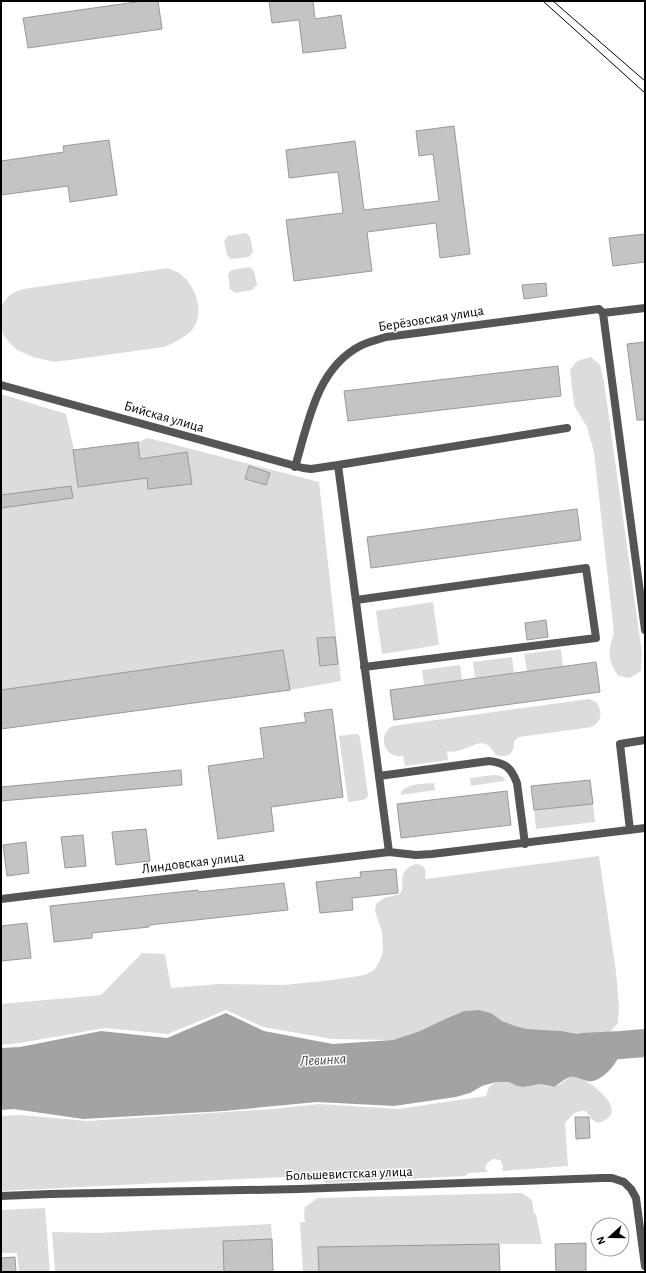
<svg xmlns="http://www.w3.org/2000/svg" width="646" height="1273" font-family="'Alegreya Sans',sans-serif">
<rect width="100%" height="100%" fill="#fff"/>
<path fill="#dcdcdc" d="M 246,233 L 250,237 L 253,251 L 249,257 L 231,259 L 227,255 L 224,241 L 228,236 Z
M 250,267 L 254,271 L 257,285 L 252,290 L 235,293 L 230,289 L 228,274 L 232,270 Z
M 168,268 C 171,270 176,271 179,273 C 197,286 207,317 189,333 C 182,339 173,343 164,347 L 55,362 L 33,357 L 17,350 L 5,338 L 1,328 L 1,309 L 3,303 L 11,294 L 23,289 Z
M 591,357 L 600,365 L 604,382 L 642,653 L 641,671 L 630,678 L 618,676 C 607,658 608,653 614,633 L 594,452 L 587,427 L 574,405 L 570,370 L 577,361 Z
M 1,394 L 66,414 L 74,450 L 138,442 L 148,438 L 319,482 L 341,681 L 290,690 L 1,729 Z
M 433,602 L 439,645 L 382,654 L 376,611 Z
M 561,649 L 563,666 L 527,671 L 524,654 Z
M 512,657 L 514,673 L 475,678 L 473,662 Z
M 460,665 L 462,680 L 424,685 L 422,670 Z
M 589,699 L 596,702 C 603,711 602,722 592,727 L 519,737 L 514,741 C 514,754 509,758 496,755 C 493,751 490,745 485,744 C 476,740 461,755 447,751 L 448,760 L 405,766 L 403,756 C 384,759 377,736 392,726 Z
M 355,734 L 358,734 L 360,738 L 368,795 L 367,798 L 363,800 L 348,802 L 339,736 Z
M 494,775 L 501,776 L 504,778 L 505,781 L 471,786 L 470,778 Z
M 434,783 L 435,790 L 401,795 L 401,792 C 407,783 424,784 434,783 Z
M 593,804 L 595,822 L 536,829 L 534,810 Z
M 599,856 L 616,972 L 619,1007 L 618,1023 L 611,1031 L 600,1035 L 587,1036 L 562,1031 L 527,1029 L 514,1026 L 502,1021 L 491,1013 L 479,1010 L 464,1011 L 445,1019 L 420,1031 L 393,1040 L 332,1039 L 263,1027 L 226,1010 L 168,1034 L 105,1028 L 20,1043 L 1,1045 L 1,1004 L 101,995 L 142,953 L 165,954 L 171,988 L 219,984 L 284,985 L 332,980 L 365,975 L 374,970 L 379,962 L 383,952 L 382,932 L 375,911 L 376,904 L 384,898 L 400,894 C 405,886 399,877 406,870 C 410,864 421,861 425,869 C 426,872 425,876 426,879 Z
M 570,1077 C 571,1077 576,1077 577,1077 C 590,1080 627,1109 605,1120 C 602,1122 599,1123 596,1122 C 591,1120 589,1114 585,1111 C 575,1110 571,1116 565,1123 L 568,1166 L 502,1171 L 503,1166 L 500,1160 L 493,1159 L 487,1163 L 485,1168 L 488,1172 L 469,1173 L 465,1176 L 326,1183 L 323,1180 L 322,1175 L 1,1191 L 1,1116 L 20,1115 L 87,1121 L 273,1109 L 319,1104 L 398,1109 L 486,1096 L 489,1087 L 496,1082 L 509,1082 L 517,1086 L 523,1087 L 541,1084 L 550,1087 L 559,1085 Z
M 522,1193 L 532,1200 L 534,1214 L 536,1214 L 542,1244 L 499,1244 L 319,1247 L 319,1272 L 303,1272 L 300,1222 L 305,1222 L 304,1213 L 305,1207 L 318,1198 Z
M 45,1208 L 50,1272 L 19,1272 L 17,1253 L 1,1253 L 1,1210 Z
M 271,1224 L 272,1239 L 224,1272 L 55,1272 L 52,1232 L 99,1233 Z"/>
<path fill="#a3a3a3" d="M 479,1010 L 491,1013 L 502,1021 L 515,1026 L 527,1029 L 562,1031 L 587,1036 L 607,1035 L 615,1038 L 621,1045 C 620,1050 619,1056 617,1060 C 612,1069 599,1083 588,1081 C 582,1080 576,1076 570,1077 C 564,1079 559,1084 554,1087 L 541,1084 L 523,1087 L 517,1086 L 509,1082 L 496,1082 L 482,1086 L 470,1093 L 456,1097 L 394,1106 L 317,1102 L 224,1111 L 83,1119 L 14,1109 L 1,1110 L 1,1048 L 20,1047 L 101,1031 L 167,1038 L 226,1013 L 264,1031 L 333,1044 L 393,1040 L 420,1031 L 445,1019 L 464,1011 Z"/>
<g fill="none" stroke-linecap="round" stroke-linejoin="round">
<path stroke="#a3a3a3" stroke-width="28" d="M 582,1047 L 621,1045 L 645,1043"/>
</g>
<path fill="#c4c4c4" stroke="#999" d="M 143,1 L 158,1 L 162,29 L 28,48 L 23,18 Z
M 269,1 L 313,1 L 315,19 L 341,15 L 346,48 L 303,53 L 299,20 L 272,23 Z
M 454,126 L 470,254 L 440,258 L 436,223 L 367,232 L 372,271 L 294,281 L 286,220 L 343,213 L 338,172 L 289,178 L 286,150 L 355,141 L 364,210 L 439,201 L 433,154 L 419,156 L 416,131 Z
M 109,140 L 117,195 L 70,202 L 68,186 L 1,195 L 1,161 L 64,152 L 63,146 Z
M 645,234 L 645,262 L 613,266 L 609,238 Z
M 546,283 L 547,296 L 524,299 L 522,285 Z
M 645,342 L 645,420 L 637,420 L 627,344 Z
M 558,366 L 561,396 L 348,421 L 344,391 Z
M 138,442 L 140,459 L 187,452 L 192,484 L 148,489 L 147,478 L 78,487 L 73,450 Z
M 249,466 L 270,473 L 266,485 L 245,479 Z
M 71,486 L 73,498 L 1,508 L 1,495 Z
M 577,509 L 581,540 L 371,568 L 367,537 Z
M 546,620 L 548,637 L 527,640 L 525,623 Z
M 335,637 L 338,664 L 320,666 L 317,638 Z
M 283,650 L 290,690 L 1,729 L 1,690 Z
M 596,662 L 600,692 L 394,720 L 390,690 Z
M 332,709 L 343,797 L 271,807 L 274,831 L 218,839 L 208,766 L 264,758 L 260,728 L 306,722 L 304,713 Z
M 181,770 L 182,785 L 1,801 L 1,787 Z
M 590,780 L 593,804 L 534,810 L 531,786 Z
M 507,791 L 511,825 L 401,838 L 397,804 Z
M 146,829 L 150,861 L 116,865 L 112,832 Z
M 83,835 L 86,866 L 65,868 L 61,837 Z
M 26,842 L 29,873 L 7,876 L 3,845 Z
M 396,869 L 398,893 L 352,898 L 353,910 L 320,913 L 316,882 L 361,877 L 360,872 Z
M 284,883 L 288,910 L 149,925 L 149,927 L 92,933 L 92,938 L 54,942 L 50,906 L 198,890 L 198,892 Z
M 27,923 L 31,958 L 1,961 L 1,926 Z
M 575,1117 L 589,1117 L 590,1138 L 576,1139 Z
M 272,1239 L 273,1272 L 224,1272 L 223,1241 Z
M 586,1243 L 586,1272 L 556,1272 L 555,1244 Z
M 499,1244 L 500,1272 L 319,1272 L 318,1247 Z
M 15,1257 L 16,1272 L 1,1272 L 1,1258 Z"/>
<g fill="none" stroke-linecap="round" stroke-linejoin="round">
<path stroke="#555" stroke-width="8" d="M 603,313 L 645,630
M 1,385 L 303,468 L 311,469 L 338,465 L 567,428
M 338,465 L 389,852
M 295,467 C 308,424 316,369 360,346 C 368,342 377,340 386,337 L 599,309 L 603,313 L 645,308
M 356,600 L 586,568 L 596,638 L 364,667
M 379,776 L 489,761 C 505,763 511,767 517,783 L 525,844
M 630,830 L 620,744 L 645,740
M 1,899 L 389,852 L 416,855 L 432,854 L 645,828
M 1,1196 L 50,1194 L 299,1189 L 602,1178 L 612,1178 L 624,1182 L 631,1189 L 636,1198 L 645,1266"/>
<path stroke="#000" stroke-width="1" d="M 543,1 L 645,93
M 553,1 L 645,81"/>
</g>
<g text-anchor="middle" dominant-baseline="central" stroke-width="3" stroke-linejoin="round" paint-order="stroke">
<g font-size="14" fill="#000" stroke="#fff">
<text transform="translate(431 319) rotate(-9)">Берёзовская улица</text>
<text transform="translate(164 417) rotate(16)">Бийская улица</text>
<text transform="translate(193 863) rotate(-7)">Линдовская улица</text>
<text transform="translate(349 1174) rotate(-2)">Большевистская улица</text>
</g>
<g font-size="15" font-style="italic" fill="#444" stroke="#fff">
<text transform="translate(323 1060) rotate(-3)">Левинка</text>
</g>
</g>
<rect width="646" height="1273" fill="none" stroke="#000000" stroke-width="4"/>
<g transform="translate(610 1237) rotate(249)"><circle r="19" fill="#ffffff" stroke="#999999"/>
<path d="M0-3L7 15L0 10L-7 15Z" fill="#000000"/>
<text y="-6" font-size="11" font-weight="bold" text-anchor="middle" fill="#000000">N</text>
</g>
</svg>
